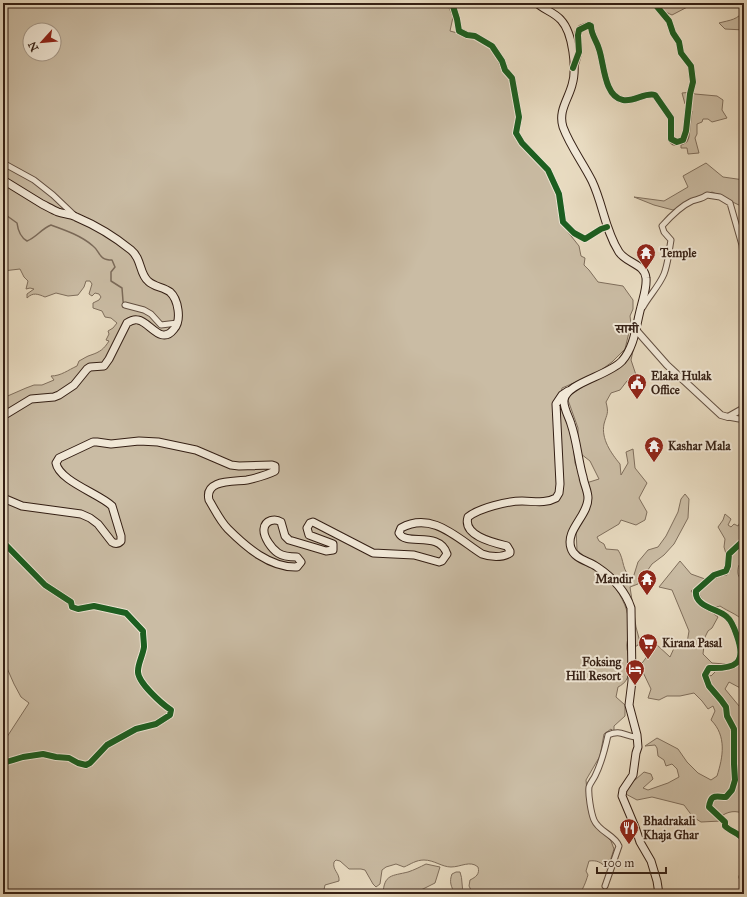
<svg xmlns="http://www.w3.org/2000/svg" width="747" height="897" font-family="'IM FELL Great Primer','Noto Serif Devanagari',serif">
<rect width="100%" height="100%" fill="#e9dcc2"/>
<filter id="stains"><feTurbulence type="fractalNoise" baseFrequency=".005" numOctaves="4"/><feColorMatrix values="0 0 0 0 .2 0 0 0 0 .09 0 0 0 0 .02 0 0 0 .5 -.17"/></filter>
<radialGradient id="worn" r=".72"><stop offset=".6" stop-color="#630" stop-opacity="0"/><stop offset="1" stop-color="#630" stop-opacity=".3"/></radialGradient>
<path fill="#cabca4" stroke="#7f6e5c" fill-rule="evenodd" d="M 3,3 L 447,3 L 453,17 L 450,31 L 476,38 L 494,51 L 502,71 L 510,79 L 517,115 L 514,136 L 546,173 L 558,197 L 560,222 L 579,246 L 581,256 L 585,258 L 584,265 L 589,270 L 598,282 L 623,286 L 633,300 L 633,309 L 630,316 L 631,324 L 625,349 L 612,362 L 597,373 L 562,388 L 561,395 L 572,435 L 575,463 L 583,484 L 599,479 L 590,461 L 581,454 L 578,438 L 578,428 L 568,400 L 569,396 L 584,386 L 610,373 L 632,346 L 633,351 L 631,360 L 636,375 L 627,381 L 620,390 L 611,393 L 606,402 C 609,414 607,413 604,424 C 601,439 611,453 620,464 L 621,475 L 628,463 L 626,452 L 633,449 L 635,468 L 647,483 L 639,498 L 647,512 L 645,520 L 636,525 L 621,520 L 619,524 L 597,537 L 599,541 L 604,544 L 606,549 L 618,550 C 625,560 621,572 633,578 L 638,562 L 648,550 L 658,547 L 666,536 L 678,512 L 681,499 L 685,494 L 689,499 L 688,518 L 674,544 L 664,555 L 652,564 L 638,584 L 630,587 L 636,627 L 640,642 L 637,646 L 634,646 L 628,596 L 577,550 L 576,530 L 568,543 C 590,563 622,584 628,616 C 629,621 630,629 629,634 C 628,640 626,643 627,649 C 630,663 633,680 618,687 L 616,697 L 625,705 L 625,716 L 614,726 L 614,732 L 611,729 L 604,734 L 600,756 L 586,780 L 587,792 L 600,830 L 611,841 L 614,849 L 608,868 L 606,868 C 601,862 597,860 589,861 L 586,871 L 588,875 C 586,881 583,891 578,894 L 477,894 L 472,892 L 469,886 L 470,880 C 476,877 480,874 478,867 C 470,860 461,867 451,867 C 442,867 434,860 424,860 C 416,860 411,864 404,867 L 396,864 L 386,867 L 382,870 L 380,884 L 376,887 L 373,884 L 365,870 L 361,869 L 349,869 L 340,861 L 336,860 L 334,862 C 332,870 340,873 339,881 L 325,885 L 323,894 L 3,894 L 3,743 L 29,703 L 21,697 L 14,684 L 3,659 L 3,398 L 26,388 L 34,385 L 42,385 L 54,380 L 51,376 C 61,376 68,370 77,366 L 79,361 C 83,359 87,356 91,355 C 100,352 104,349 109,341 L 106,340 L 109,334 L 108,331 L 113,328 L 117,323 L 111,318 L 105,317 L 102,311 L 93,308 L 93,303 L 99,300 L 101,297 L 99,294 L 95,293 L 92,296 L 89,294 L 92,284 L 90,281 L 86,281 L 84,287 L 78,295 L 68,296 L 56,293 L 45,297 C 38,294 33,292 27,298 L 27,294 L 34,289 L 30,288 L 26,289 L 28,281 L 24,277 L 20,269 L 3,271 ZM 30,30 L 54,30 L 54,54 L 30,54 Z
M 658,3 L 695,3 L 672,15 C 666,12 659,10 658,3 Z
M 744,10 L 744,30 L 725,29 L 719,23 C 730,20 738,20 744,10 Z
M 692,92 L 695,94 L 717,96 L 723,100 L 722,110 L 727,118 L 712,122 L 708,119 L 703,119 L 702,122 L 697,124 L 697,134 L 695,138 L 699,153 L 688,154 L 687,148 L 681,148 L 681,145 L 687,142 L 689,137 L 692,111 L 685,104 L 682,93 Z
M 706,163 L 723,177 L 744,180 L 744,209 L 743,207 L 712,192 L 673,210 L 654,205 L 634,197 L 664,201 L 688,187 L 683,176 Z
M 725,514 L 731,519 L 728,525 L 731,527 L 734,524 L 738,526 L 742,519 L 744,519 L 744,538 L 727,557 L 724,547 L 725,539 L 718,527 L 723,520 Z
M 744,546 L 744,563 L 739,565 C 737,571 737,578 744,582 L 744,621 C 735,613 729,612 720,606 C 710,610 702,601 699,593 C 708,585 715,575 727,575 L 730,571 L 732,555 Z
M 680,561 L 691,574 L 705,579 L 691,591 L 702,605 L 718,617 L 712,628 L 708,631 L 705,637 L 703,654 L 712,663 L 725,664 L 709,667 L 705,672 L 711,676 L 716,671 L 727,670 L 738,664 L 744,666 L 744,690 L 729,682 L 725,689 L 744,712 L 744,756 L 742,755 L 744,773 L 744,814 C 736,810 728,811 720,817 L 721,821 L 701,822 L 693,817 L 684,805 L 652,797 L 637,800 L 622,792 L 632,780 L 635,780 L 644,772 L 651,774 L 653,779 L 643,788 L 648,790 L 668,783 L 679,777 L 677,769 L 672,764 L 666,766 L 664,760 L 658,756 L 657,748 L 655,745 L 645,746 L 657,738 L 678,749 L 687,762 L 698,773 L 711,780 L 717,776 C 723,757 727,736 711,720 L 715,711 L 713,706 L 708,709 L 702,701 L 694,693 L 680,696 L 667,696 L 659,700 L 648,698 L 651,689 L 640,666 L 656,644 L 670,657 L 675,646 L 687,643 L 689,631 L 672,590 L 659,587 Z
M 426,864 L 440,867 L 435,883 L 419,891 L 419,894 L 383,894 C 384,874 392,876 408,872 C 414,870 420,867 426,864 Z
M 456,872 L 460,872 C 463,879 461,887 464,894 L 455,894 C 451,886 449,882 452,874 Z"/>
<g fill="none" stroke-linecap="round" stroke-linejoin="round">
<path stroke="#7b6a59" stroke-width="1.5" d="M 3,213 L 17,223 C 18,231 20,237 27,241 C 37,237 41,229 51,225 C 65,230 82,236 93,246 C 101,252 98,260 112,260 L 115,267 L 111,272 L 111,281 L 122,288 L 123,301 L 124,304"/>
<defs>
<path id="minor" d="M 452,3 L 457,19 L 459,31 L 467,35 L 475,36 L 492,46 L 502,61 L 505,70 L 512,78 L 519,117 L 516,133 L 522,143 L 548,170 L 559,194 L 563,222 L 574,233 L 585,239 L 601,229 L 607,227
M 576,63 L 579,52 L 578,32 L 581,28 L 589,25 L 591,26 C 591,35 597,41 599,49 C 604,63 604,97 623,100 C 635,102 645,92 655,95 L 671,118 L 671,139 L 674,142 L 682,141 L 685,138 L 686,131 L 690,94 L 693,82 L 691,66 L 681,53 L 679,42 L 673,33 L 669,21 L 654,3
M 3,163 L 34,180 L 53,195 L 74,215
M 125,305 L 144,310 L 151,314 L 161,325 L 177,323
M 643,307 C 649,296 659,286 664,274 C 668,264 669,251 671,240 L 664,232 L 662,226 C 670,217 681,206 692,201 C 698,199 702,199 707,195 L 720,197 L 730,203 L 742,245 L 744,267
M 728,417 L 739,419 L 744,417
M 744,540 L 729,554 L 728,566 L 726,571 L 714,575 L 696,591 C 694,607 719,609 727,617 C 732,621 735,630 737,636 C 747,664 735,669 709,668 L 705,675 L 709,686 L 721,700 L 726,707 L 727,716 L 734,729 L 734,764 L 735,780 L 732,790 L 726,797 C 716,797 711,793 709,807 L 725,822 L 725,826 C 731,832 739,833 744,840
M 3,542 L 45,585 L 71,602 L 72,607 L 78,609 L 94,606 L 126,613 L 143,631 C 143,636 144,642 144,647 C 143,655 138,663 138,671 C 137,682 162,704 171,710 L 170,715 L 156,724 L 136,729 L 107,745 L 90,763 L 86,765 L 78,763 L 69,758 L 56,757 L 43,754 L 23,757 L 3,763
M 744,875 L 742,877 L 744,885
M 605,886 L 619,846 C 615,835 599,832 594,820 C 591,813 588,794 589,787 C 590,783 593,780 595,776 C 601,764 605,749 608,735 C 620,730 623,735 635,737 L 637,735"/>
<path id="tertiary" d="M 637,331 L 667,365 L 721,415 L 728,417 L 744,408"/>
<path id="secondary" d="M 537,3 C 544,10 554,12 561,20 C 573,33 577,69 572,85 C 568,100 558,111 563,127 C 570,146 583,163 592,181 C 603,204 605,230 619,252 C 626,263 645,264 646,278 C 647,288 643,298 641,307 C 636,325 635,346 622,361 C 608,376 566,383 564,400 C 563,407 569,417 571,424 C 577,441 578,460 583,477 C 584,484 588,491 588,498 C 588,516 565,530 571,548 C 574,559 589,561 597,567 C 612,577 625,590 631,608 L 632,681 L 629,705 L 637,735 L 638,747 L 636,753 L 633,775 L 623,790 L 622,796 L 635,827 L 640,842 L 651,861 L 657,881 L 659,894
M 3,180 C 16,188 29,196 42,204 C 48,207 53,210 58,212 C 64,214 71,214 76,217 C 95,225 115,237 131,250 C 142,259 139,273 148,281 C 154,287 163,287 170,292 C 178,299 182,320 174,329 C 161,346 150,322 138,320 C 134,319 130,321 127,323 L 109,359 L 104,366 L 90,367 L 87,369 L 74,385 L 59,395 L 54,397 L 31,399 L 3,416
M 3,498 L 22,506 L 81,514 L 90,518 L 98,524 L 112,542 C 115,544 118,544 121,541 L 121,536 L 112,506 C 100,494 59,481 56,463 L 59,458 L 93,442 L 97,442 L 111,444 L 139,441 L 158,442 L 196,450 L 231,465 L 239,466 L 272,465 L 275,466 L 275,471 C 267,475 256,478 247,480 C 234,482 204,479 209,500 C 215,510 220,521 228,529 C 246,547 270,568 297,567 L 301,562 L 297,557 C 291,557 284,557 278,553 C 272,549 263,537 264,529 C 265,520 275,518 281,522 L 285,536 L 289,540 L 326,551 L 333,550 L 333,544 L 309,535 L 307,528 L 310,523 L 313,522 L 373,553 L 414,555 L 439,562 L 442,561 L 447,554 C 439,530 406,547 399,533 L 401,528 C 432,511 457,538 482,554 C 490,557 502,558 510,553 L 510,551 L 507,546 C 495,543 462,536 468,517 C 479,508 508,501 522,501 C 534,501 545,504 556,498 L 559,493 L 560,484 L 556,404 L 562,395 L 568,391"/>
</defs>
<use href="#minor" stroke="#614e40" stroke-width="7"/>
<use href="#tertiary" stroke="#614e40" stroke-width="8"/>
<use href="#secondary" stroke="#341f14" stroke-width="9"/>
<use href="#minor" stroke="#f1e8d7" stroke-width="5"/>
<use href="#tertiary" stroke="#f1e8d7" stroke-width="6"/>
<use href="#secondary" stroke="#f1e8d7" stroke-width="7"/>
<defs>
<path id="cycleway" d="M 452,3 L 457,19 L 459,31 L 467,35 L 475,36 L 492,46 L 502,61 L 505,70 L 512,78 L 519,117 L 516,133 L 522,143 L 548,170 L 559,194 L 563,222 L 574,233 L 585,239 L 601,229 L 607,227
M 573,68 L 579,52 L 578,35 L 579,30 L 589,25 L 591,26 C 591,35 597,41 599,49 C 604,63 604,97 623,100 C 635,102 645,92 655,95 L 671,118 L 671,139 L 677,142 L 683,140 L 686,131 L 690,94 L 693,82 L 691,66 L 681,53 L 679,42 L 673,33 L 669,21 L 654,3
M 744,540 L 729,554 L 728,566 L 726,571 L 714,575 L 696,591 C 694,607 719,609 727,617 C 732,621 735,630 737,636 C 747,664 735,669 709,668 L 705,675 L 709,686 L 721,700 L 726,707 L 727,716 L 734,729 L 734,764 L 735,780 L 732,790 L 726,797 C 716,797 711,793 709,807 L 725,822 L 725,826 C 731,832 739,833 744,840
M 3,542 L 45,585 L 71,602 L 72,607 L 78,609 L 94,606 L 126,613 L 143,631 C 143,636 144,642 144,647 C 143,655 138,663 138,671 C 137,682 162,704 171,710 L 170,715 L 156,724 L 136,729 L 107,745 L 90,763 L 86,765 L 78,763 L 69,758 L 56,757 L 43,754 L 23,757 L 3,763"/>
</defs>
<use href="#cycleway" stroke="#f1e8d7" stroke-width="8"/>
<use href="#cycleway" stroke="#1b5e20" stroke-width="6"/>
</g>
<defs>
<symbol id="temple-pin" viewBox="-11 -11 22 30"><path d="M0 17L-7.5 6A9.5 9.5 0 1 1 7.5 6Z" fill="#8f2418" stroke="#f1e8d7"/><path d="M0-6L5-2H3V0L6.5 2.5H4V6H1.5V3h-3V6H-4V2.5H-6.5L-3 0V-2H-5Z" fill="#fff"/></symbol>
<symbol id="civic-pin" viewBox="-11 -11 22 30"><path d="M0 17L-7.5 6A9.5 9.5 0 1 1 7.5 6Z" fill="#8f2418" stroke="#f1e8d7"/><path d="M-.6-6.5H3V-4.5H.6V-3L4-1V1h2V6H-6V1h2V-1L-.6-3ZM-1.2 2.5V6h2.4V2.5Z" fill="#fff"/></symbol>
<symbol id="supermarket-pin" viewBox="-11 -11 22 30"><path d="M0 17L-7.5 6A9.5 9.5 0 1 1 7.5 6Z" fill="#8f2418" stroke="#f1e8d7"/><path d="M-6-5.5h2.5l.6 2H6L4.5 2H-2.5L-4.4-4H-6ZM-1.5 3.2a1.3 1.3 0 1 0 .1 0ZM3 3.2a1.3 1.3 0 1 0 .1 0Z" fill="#fff"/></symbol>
<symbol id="hotel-pin" viewBox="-11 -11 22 30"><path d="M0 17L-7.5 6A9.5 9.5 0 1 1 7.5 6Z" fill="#8f2418" stroke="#f1e8d7"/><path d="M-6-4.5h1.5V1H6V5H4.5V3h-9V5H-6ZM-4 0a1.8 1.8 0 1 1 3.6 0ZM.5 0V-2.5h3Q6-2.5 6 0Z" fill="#fff"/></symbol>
<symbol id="restaurant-pin" viewBox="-11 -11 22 30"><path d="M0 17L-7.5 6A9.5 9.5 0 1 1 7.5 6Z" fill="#8f2418" stroke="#f1e8d7"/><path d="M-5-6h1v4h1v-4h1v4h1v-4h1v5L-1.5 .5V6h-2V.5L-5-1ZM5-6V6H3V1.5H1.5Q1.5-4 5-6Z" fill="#fff"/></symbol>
</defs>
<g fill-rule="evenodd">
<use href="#temple-pin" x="635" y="242" width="22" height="30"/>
<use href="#civic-pin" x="626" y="372" width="22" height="30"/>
<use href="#temple-pin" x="643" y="435" width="22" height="30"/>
<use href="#temple-pin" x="636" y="568" width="22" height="30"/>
<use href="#supermarket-pin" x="637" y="632" width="22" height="30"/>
<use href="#hotel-pin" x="624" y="658" width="22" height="30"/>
<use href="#restaurant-pin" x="618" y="817" width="22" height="30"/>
</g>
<g text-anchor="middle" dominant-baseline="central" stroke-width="4" stroke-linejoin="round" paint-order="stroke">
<g font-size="12" font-weight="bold" fill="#341f14" stroke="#f1e8d7" text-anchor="start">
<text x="660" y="253">Temple</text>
<text x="651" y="376">Elaka Hulak<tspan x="651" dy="14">Office</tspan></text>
<text x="668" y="446">Kashar Mala</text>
<text x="633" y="579" text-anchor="end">Mandir</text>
<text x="662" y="643">Kirana Pasal</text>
<text x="621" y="662" text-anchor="end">Foksing<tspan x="621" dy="14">Hill Resort</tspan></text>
<text x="643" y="821">Bhadrakali<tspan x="643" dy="14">Khaja Ghar</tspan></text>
</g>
<g font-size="13" font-weight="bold" fill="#341f14" stroke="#f1e8d7">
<text x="627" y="329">सामी</text>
</g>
</g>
<rect width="747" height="897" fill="none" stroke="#e9dcc2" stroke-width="16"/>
<rect x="4" y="4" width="739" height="889" fill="none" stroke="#341f14" stroke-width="2"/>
<rect x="8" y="8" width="731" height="881" fill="none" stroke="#341f14"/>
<g transform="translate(42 42) rotate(243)"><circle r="19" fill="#f1e8d7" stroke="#a59889"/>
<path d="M0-3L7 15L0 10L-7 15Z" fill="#8f2418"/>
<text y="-6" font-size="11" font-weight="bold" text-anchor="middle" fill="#341f14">N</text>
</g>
<path d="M597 867v6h69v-6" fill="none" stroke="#341f14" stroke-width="2"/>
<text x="603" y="867" font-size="12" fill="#341f14" stroke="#f1e8d7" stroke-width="3" paint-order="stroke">100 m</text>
<rect width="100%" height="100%" filter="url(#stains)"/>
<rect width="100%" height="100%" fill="url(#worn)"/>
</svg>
